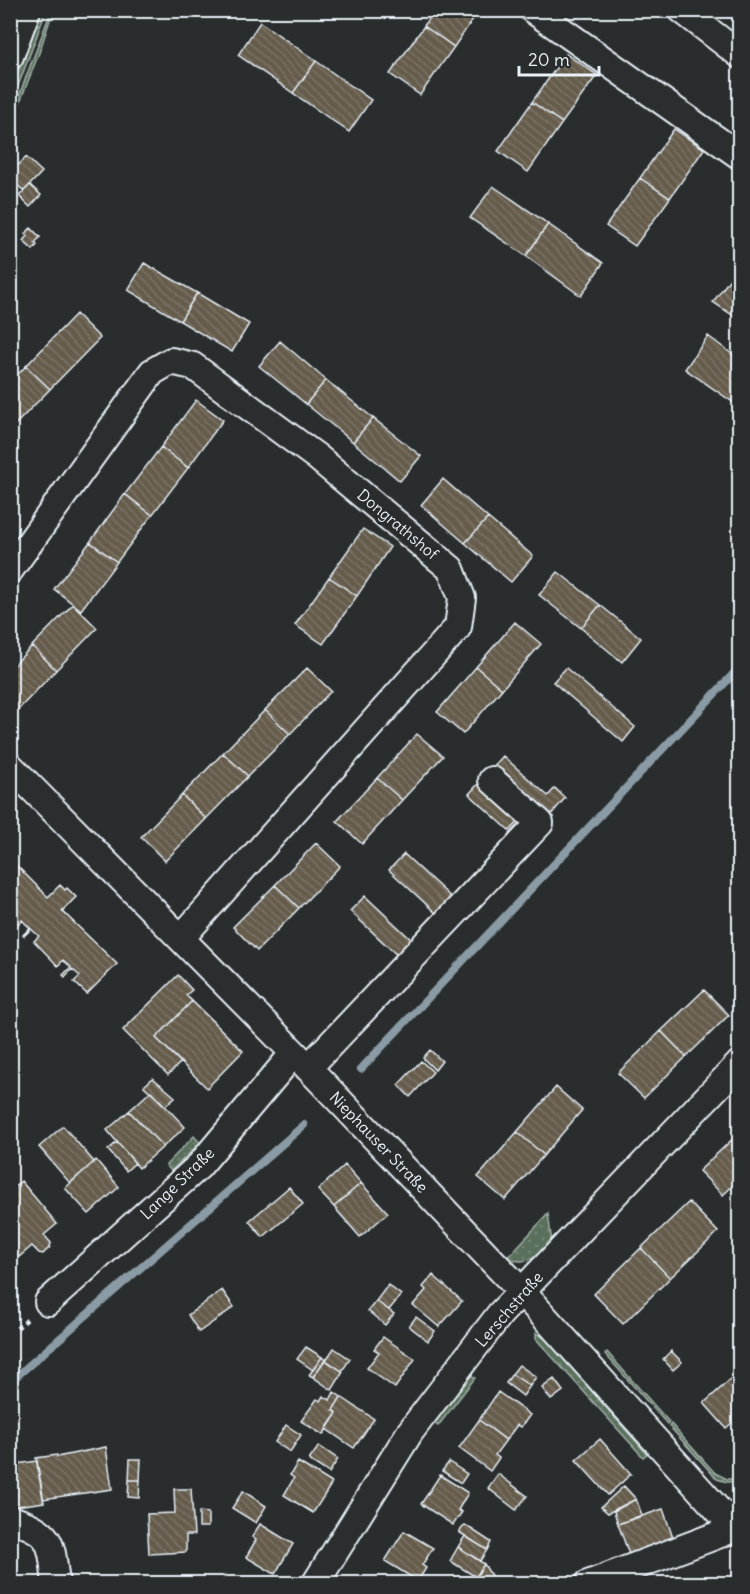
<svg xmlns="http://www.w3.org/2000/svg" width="750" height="1594" font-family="Delius,sans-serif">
<defs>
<pattern id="grass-dots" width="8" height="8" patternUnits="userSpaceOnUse" patternTransform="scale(1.5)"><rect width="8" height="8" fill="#5a705c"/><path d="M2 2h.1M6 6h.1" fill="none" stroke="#728574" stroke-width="1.8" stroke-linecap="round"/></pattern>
<pattern id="building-back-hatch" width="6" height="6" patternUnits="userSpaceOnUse" patternTransform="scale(1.5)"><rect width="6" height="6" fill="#655b4c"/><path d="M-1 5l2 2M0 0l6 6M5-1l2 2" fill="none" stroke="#7b7367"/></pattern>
</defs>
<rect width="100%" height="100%" fill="#2a2d2e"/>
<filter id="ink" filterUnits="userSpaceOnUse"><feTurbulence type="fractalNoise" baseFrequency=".0167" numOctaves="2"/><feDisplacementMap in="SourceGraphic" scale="12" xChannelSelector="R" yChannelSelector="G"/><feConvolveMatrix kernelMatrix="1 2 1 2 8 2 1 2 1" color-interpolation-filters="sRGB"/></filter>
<g filter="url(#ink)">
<path fill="url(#grass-dots)" stroke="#a1b0aa" stroke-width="1.5" d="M 40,11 L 46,11 L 11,105 L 11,90 Z
M 51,11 L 53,11 L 39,53 L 11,125 L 11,117 Z
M 194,1136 L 200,1143 L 171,1171 L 166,1165 Z
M 548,1214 L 552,1242 C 540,1257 526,1266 507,1258 Z
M 536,1333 L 546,1339 L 647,1454 L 643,1457 L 536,1339 Z
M 607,1352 L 669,1422 L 667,1424 L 605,1354 Z
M 468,1373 L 475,1378 L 438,1426 L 432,1422 Z
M 671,1424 L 715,1473 L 727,1479 L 739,1479 L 739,1481 L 727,1482 L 717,1479 L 669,1426 Z"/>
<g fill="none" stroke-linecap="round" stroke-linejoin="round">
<path stroke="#8a9ba5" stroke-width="8" d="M 361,1069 L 740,667
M 10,1382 L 304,1125"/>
</g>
<path fill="url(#building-back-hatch)" stroke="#e8f1f8" stroke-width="1.5" d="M 434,10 L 479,10 L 454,47 L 424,26 Z
M 260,22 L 316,61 L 293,93 L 238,55 Z
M 424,26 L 454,47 L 420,95 L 390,74 Z
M 566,54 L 597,75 L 562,123 L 532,102 Z
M 316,61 L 371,100 L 349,132 L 293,93 Z
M 532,102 L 562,123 L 528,172 L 498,151 Z
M 674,129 L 704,149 L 670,198 L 640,178 Z
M 26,157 L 42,172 L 24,191 L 10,178 L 10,174 Z
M 640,178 L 670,198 L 635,246 L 606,226 Z
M 30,185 L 41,195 L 30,207 L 19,196 Z
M 493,186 L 548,224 L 526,256 L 470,218 Z
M 548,224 L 603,263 L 581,296 L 526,256 Z
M 31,228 L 40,237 L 35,243 L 37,245 L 33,250 L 23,241 L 27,236 L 25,234 Z
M 144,263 L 197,293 L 180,321 L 128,290 Z
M 740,265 L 740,320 L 713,302 Z
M 197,293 L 249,324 L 232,352 L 180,321 Z
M 76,314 L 100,338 L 50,389 L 26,366 Z
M 708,336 L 740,360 L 740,407 L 685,369 Z
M 280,341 L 326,380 L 306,404 L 259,366 Z
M 26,366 L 50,389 L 10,430 L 10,382 Z
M 326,380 L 373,418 L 353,442 L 306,404 Z
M 196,400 L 223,420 L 188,468 L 161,447 Z
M 373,418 L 421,456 L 400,481 L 353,442 Z
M 161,447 L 188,468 L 152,515 L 125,494 Z
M 443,479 L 488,518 L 465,543 L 421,505 Z
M 125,494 L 152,515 L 117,562 L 90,542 Z
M 488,518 L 533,556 L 511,582 L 465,543 Z
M 363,529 L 390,547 L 357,596 L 329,577 Z
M 90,542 L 117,562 L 81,610 L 54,589 Z
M 558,572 L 600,605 L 581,628 L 539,595 Z
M 329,577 L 357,596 L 323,644 L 295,625 Z
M 73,604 L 97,628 L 56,670 L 32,646 Z
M 600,605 L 641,638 L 622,662 L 581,628 Z
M 515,622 L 541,644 L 502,689 L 476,667 Z
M 32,646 L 56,670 L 15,713 L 10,708 L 10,669 Z
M 476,667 L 502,689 L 463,734 L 437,712 Z
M 307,668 L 331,691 L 290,734 L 265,710 Z
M 566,668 L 635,727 L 623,742 L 553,682 Z
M 265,710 L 290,734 L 248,776 L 223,753 Z
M 417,734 L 443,756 L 402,800 L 377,778 Z
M 223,753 L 248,776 L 206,819 L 182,795 Z
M 503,756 L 548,796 L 555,788 L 565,798 L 550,816 L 494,766 Z
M 377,778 L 402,800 L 362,844 L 337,821 Z
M 479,783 L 520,820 L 510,831 L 469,794 Z
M 182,795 L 206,819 L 165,861 L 141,837 Z
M 316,843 L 340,866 L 299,908 L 275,885 Z
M 404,854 L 454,900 L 439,916 L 389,870 Z
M 10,859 L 48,897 L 60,885 L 65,890 L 67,888 L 76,897 L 62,911 L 117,964 L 87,994 L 74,982 L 80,976 L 72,969 L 65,977 L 63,975 L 71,967 L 63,960 L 58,966 L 34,941 L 39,936 L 31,929 L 24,936 L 23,935 L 30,928 L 22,920 L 17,925 L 10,919 Z
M 275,885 L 299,908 L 257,951 L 233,927 Z
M 365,896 L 415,943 L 400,958 L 350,911 Z
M 178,975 L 192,990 L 186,995 L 192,1001 L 156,1038 L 181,1062 L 168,1075 L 123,1030 Z
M 704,990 L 729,1015 L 686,1057 L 661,1031 Z
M 192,1001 L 243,1051 L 207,1088 L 156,1038 Z
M 661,1031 L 686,1057 L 644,1098 L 618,1073 Z
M 430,1050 L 442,1061 L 435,1070 L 423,1058 Z
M 421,1061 L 433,1072 L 410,1097 L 398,1085 Z
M 153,1078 L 175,1097 L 165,1106 L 144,1086 Z
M 556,1087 L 582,1110 L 544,1155 L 517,1132 Z
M 151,1091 L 185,1127 L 163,1147 L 129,1111 Z
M 129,1111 L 163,1147 L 139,1168 L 107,1130 Z
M 63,1126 L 94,1162 L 70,1183 L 39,1147 Z
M 517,1132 L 544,1155 L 505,1200 L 478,1177 Z
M 740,1132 L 740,1179 L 723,1195 L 699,1171 Z
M 117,1142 L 135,1163 L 126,1171 L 108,1150 Z
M 96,1160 L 119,1187 L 89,1214 L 65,1188 Z
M 345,1165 L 361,1183 L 334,1207 L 318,1190 Z
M 21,1181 L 57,1224 L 44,1235 L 51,1243 L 50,1247 L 43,1254 L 39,1253 L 32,1246 L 19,1257 L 10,1247 L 10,1191 Z
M 361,1183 L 388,1213 L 360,1237 L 334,1207 Z
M 289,1187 L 303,1204 L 263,1237 L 249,1221 Z
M 689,1202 L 718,1232 L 670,1278 L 641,1248 Z
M 641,1248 L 670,1278 L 623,1324 L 594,1294 Z
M 433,1275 L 462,1301 L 439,1327 L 413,1305 L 426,1290 L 423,1287 Z
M 388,1285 L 401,1295 L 389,1310 L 376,1301 Z
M 222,1290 L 234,1307 L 199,1332 L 188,1315 Z
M 376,1301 L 394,1314 L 385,1325 L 368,1311 Z
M 416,1317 L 435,1331 L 428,1341 L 409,1326 Z
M 383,1337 L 415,1359 L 395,1388 L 367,1368 L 379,1352 L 374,1349 Z
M 306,1347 L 322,1357 L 313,1370 L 297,1359 Z
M 334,1348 L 350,1359 L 342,1371 L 326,1360 Z
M 671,1351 L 682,1362 L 673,1370 L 663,1359 Z
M 322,1357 L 325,1360 L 313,1377 L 309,1375 Z
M 325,1360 L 343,1372 L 332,1390 L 313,1377 Z
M 519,1365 L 536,1377 L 530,1386 L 512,1374 Z
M 740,1371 L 740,1416 L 726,1428 L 704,1403 Z
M 512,1374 L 530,1386 L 523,1396 L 506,1383 Z
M 554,1379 L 563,1391 L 551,1400 L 542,1388 Z
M 334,1392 L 341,1397 L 333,1410 L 337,1413 L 323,1435 L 301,1421 L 317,1399 L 320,1401 L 323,1396 L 330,1400 Z
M 498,1392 L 530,1415 L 521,1427 L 517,1425 L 506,1440 L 479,1420 Z
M 341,1397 L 374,1419 L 354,1448 L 326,1429 L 337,1413 L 333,1410 Z
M 479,1420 L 506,1440 L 495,1455 L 499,1458 L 490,1471 L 459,1448 Z
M 286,1425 L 301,1435 L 290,1452 L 275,1442 Z
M 600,1439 L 631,1474 L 608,1495 L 576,1460 Z
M 319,1446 L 338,1459 L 329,1473 L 309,1460 Z
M 106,1447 L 112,1489 L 43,1499 L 36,1458 L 57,1455 L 57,1457 Z
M 130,1459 L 141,1459 L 140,1480 L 129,1480 Z
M 37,1461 L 44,1502 L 10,1507 L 10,1467 L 17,1466 L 16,1464 Z
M 298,1462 L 332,1483 L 313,1513 L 284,1495 L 294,1478 L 290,1475 Z
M 449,1462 L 467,1474 L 461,1483 L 442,1471 Z
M 498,1474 L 527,1496 L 516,1510 L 488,1488 Z
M 440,1475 L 468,1493 L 458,1510 L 462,1512 L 453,1525 L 421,1504 Z
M 129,1480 L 140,1480 L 139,1498 L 128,1497 Z
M 624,1486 L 636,1499 L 608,1513 L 601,1507 Z
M 174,1489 L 191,1489 L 194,1535 L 186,1535 L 186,1552 L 149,1554 L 147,1514 L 175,1513 Z
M 243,1491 L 266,1506 L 256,1523 L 232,1508 Z
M 636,1499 L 642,1515 L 618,1524 L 614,1511 Z
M 663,1509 L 673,1538 L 629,1554 L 618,1524 Z
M 199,1512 L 208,1513 L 208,1527 L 199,1527 Z
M 260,1524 L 293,1544 L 275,1574 L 246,1557 L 256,1540 L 252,1537 Z
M 465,1525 L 491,1542 L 487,1550 L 459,1532 Z
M 404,1531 L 433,1548 L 422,1565 L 426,1568 L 418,1581 L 385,1561 Z
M 465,1536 L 487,1550 L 480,1561 L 458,1547 Z
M 458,1547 L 484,1564 L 476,1577 L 450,1561 Z
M 484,1564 L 496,1584 L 472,1584 L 476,1577 Z"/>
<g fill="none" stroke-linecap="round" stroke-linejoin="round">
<defs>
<path id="minor" d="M 533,10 L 740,156
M 682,10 L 740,55
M 10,56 L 27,10
M 10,570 L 152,372 L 171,361 L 193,366 L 317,457 L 451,569 L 462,598 L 458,627 L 181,938
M 10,766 L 294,1053 L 522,1292 L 719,1511 L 740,1531
M 308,1068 L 540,823 L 492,780
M 48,1302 L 199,1166 L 294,1053
M 10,1519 C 54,1532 51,1543 56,1584
M 315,1584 L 410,1432 L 500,1314 L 740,1063
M 588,1584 L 736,1528"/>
</defs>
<use href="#minor" stroke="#e8f1f8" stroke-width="30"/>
<path stroke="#e8f1f8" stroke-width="4" stroke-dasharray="4.5 4.5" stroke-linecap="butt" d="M 10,1334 L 29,1318"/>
<use href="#minor" stroke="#2a2d2e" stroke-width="26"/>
</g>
</g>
<g text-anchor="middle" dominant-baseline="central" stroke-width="6" stroke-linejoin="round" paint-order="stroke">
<g font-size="16" fill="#e8f1f8" stroke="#2a2d2e">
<text transform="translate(398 524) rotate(40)">Dongrathshof</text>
<text transform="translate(379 1142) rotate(46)">Niephauser Straße</text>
<text transform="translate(177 1183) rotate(-44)">Lange Straße</text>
<text transform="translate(509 1309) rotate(-49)">Lerschstraße</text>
</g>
</g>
<rect width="750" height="1594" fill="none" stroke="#2a2d2e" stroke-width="36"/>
<rect x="18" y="18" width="714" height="1558" fill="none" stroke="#e8f1f8" stroke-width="2" filter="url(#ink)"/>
<path d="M519 66v9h80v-9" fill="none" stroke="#e8f1f8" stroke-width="3"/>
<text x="528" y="66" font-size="18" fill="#e8f1f8" stroke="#2a2d2e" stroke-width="4.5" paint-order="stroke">20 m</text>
</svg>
